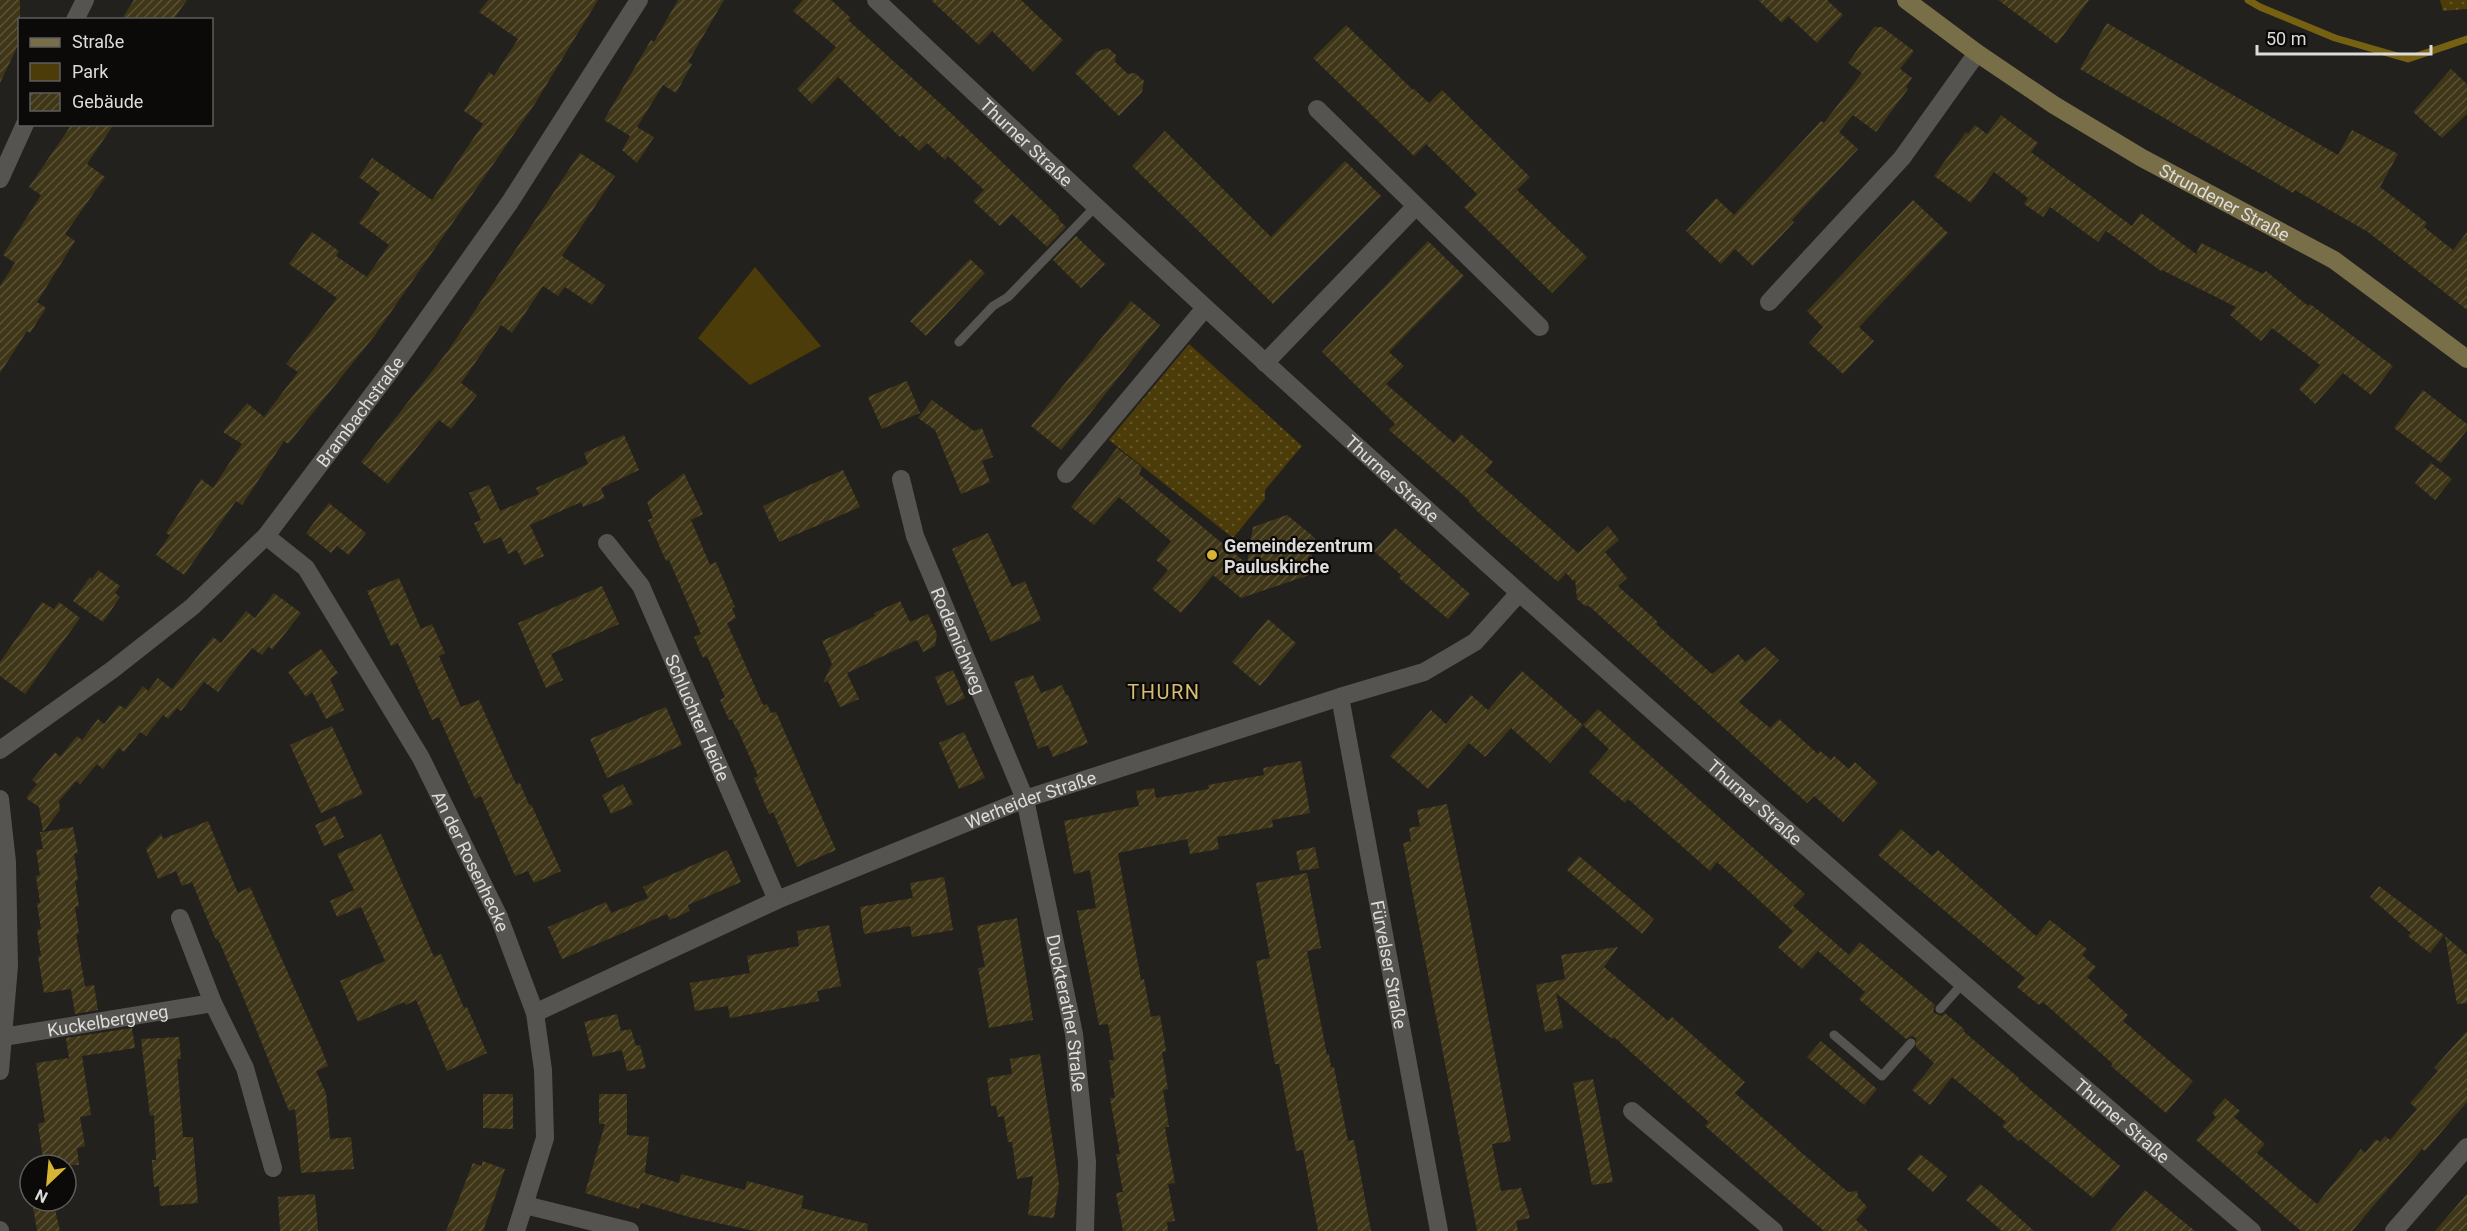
<svg xmlns="http://www.w3.org/2000/svg" width="2467" height="1231" font-family="Roboto,sans-serif">
<defs>
<pattern id="grass-dots" width="8" height="8" patternUnits="userSpaceOnUse" patternTransform="scale(1.5)"><rect width="8" height="8" fill="#4b3c09"/><path d="M2 2h.1M6 6h.1" fill="none" stroke="#64582c" stroke-width="1.8" stroke-linecap="round"/></pattern>
<pattern id="building-hatch" width="6" height="6" patternUnits="userSpaceOnUse" patternTransform="scale(1.5)"><rect width="6" height="6" fill="#3f3517"/><path d="M-1 1l2-2M0 6l6-6M5 7l2-2" fill="none" stroke="#5a5238"/></pattern>
</defs>
<rect width="100%" height="100%" fill="#22211d"/>
<path fill="url(#grass-dots)" d="M 2440,0 L 2467,0 L 2467,9 L 2443,11 Z
M 1189,344 L 1302,446 L 1265,490 L 1265,499 L 1233,538 L 1109,440 Z"/>
<path fill="#4b3c09" d="M 755,267 L 821,346 L 750,385 L 698,338 Z"/>
<g fill="none" stroke-linecap="round" stroke-linejoin="round">
<path stroke="#766112" stroke-width="7" d="M 2248,0 L 2260,7 L 2335,38 L 2408,59 L 2467,39"/>
</g>
<path fill="url(#building-hatch)" d="M 0,0 L 20,0 L 20,41 L 0,83 Z
M 134,0 L 187,0 L 173,20 L 121,20 Z
M 488,0 L 598,0 L 534,105 L 375,335 L 288,444 L 284,441 L 242,505 L 236,501 L 184,575 L 156,555 L 170,535 L 166,533 L 201,479 L 213,488 L 242,444 L 223,432 L 247,403 L 264,417 L 298,372 L 286,364 L 337,298 L 289,264 L 312,232 L 339,251 L 336,256 L 367,277 L 389,245 L 359,223 L 380,193 L 359,177 L 372,158 L 432,200 L 483,124 L 464,111 L 489,72 L 494,76 L 518,39 L 479,12 Z
M 678,0 L 724,0 L 688,62 L 692,64 L 676,93 L 663,85 L 637,127 L 654,137 L 637,163 L 622,150 L 630,136 L 604,120 L 651,40 L 654,42 Z
M 803,0 L 831,0 L 851,18 L 848,20 L 953,115 L 1059,217 L 1058,219 L 1066,227 L 1047,247 L 1012,214 L 1000,226 L 973,201 L 984,190 L 948,156 L 945,160 L 927,143 L 919,151 L 902,135 L 900,137 L 838,77 L 812,104 L 797,89 L 836,47 L 793,11 Z
M 931,0 L 1021,0 L 1063,40 L 1033,72 L 992,31 L 979,45 Z
M 1758,0 L 1827,0 L 1843,15 L 1817,43 L 1788,16 L 1782,23 Z
M 1998,0 L 2089,0 L 2057,44 Z
M 2107,23 L 2338,155 L 2352,130 L 2398,154 L 2380,187 L 2427,223 L 2424,227 L 2453,250 L 2467,232 L 2467,310 L 2368,232 L 2295,190 L 2293,193 L 2080,69 Z
M 1346,25 L 1413,90 L 1414,89 L 1429,103 L 1442,90 L 1530,177 L 1517,190 L 1587,257 L 1552,293 L 1464,207 L 1477,194 L 1426,144 L 1414,156 L 1313,58 Z
M 1874,27 L 1882,27 L 1914,51 L 1900,69 L 1912,78 L 1906,87 L 1908,89 L 1876,132 L 1853,115 L 1839,132 L 1858,149 L 1792,220 L 1794,222 L 1753,266 L 1735,249 L 1721,264 L 1686,231 L 1716,198 L 1734,215 L 1821,121 L 1824,123 L 1862,73 L 1848,63 Z
M 1108,48 L 1116,55 L 1115,62 L 1128,74 L 1135,73 L 1144,81 L 1142,92 L 1119,116 L 1075,73 L 1096,52 Z
M 2451,69 L 2467,84 L 2467,114 L 2442,138 L 2413,112 Z
M 2001,115 L 2038,143 L 2031,152 L 2132,226 L 2141,213 L 2196,254 L 2201,243 L 2263,274 L 2266,271 L 2308,306 L 2310,304 L 2393,366 L 2371,395 L 2343,373 L 2315,404 L 2299,389 L 2320,365 L 2272,328 L 2261,341 L 2230,315 L 2236,307 L 2162,270 L 2161,271 L 2106,231 L 2098,242 L 2050,207 L 2043,217 L 2024,204 L 2028,198 L 1994,172 L 1971,203 L 1934,176 L 1966,132 L 1968,134 L 1975,125 L 1987,134 Z
M 72,124 L 114,124 L 87,164 L 105,177 L 65,234 L 75,241 L 37,302 L 46,308 L 30,333 L 27,331 L 0,373 L 0,286 L 15,263 L 3,255 L 41,195 L 29,187 Z
M 1165,131 L 1271,237 L 1345,161 L 1381,196 L 1273,304 L 1132,166 Z
M 580,153 L 615,176 L 562,256 L 605,285 L 592,305 L 565,287 L 558,296 L 543,286 L 512,333 L 501,325 L 461,383 L 477,395 L 451,429 L 439,420 L 388,484 L 361,462 L 448,351 Z
M 1913,200 L 1948,233 L 1859,327 L 1874,341 L 1843,374 L 1809,343 L 1823,327 L 1807,311 Z
M 1076,236 L 1105,264 L 1081,288 L 1053,260 Z
M 1428,241 L 1464,276 L 1389,352 L 1404,366 L 1386,384 L 1454,443 L 1461,434 L 1493,462 L 1485,471 L 1578,553 L 1608,526 L 1619,540 L 1605,552 L 1627,578 L 1618,586 L 1658,622 L 1656,624 L 1712,674 L 1738,654 L 1745,662 L 1765,647 L 1779,660 L 1739,702 L 1770,728 L 1779,719 L 1818,754 L 1820,751 L 1831,760 L 1834,756 L 1849,769 L 1855,762 L 1878,783 L 1843,822 L 1814,796 L 1807,803 L 1589,606 L 1585,606 L 1577,599 L 1575,579 L 1573,581 L 1566,573 L 1558,582 L 1501,533 L 1477,511 L 1469,502 L 1470,501 L 1389,430 L 1395,424 L 1322,352 Z
M 970,259 L 985,273 L 926,336 L 910,321 Z
M 1131,301 L 1160,325 L 1061,450 L 1031,426 Z
M 907,381 L 920,413 L 882,429 L 868,397 Z
M 2423,390 L 2467,424 L 2467,430 L 2441,463 L 2394,428 Z
M 932,400 L 974,431 L 982,428 L 993,457 L 982,461 L 990,482 L 961,494 L 935,430 L 918,418 Z
M 624,435 L 639,470 L 601,488 L 605,498 L 583,507 L 581,502 L 530,525 L 544,556 L 524,565 L 517,550 L 508,554 L 501,537 L 484,544 L 474,523 L 481,520 L 469,493 L 489,485 L 500,511 L 539,494 L 536,488 L 588,464 L 584,453 Z
M 1117,448 L 1142,467 L 1139,474 L 1247,564 L 1253,527 L 1287,515 L 1315,538 L 1309,575 L 1241,598 L 1213,575 L 1181,613 L 1152,589 L 1168,570 L 1156,560 L 1171,541 L 1119,497 L 1094,525 L 1071,507 Z
M 2431,463 L 2452,479 L 2435,500 L 2415,483 Z
M 843,470 L 860,507 L 779,542 L 763,506 Z
M 684,473 L 703,514 L 691,520 L 710,565 L 716,562 L 735,607 L 732,608 L 736,618 L 727,623 L 763,705 L 767,704 L 771,713 L 776,712 L 836,850 L 797,867 L 773,812 L 769,814 L 754,778 L 758,776 L 737,728 L 736,729 L 732,719 L 729,720 L 720,700 L 725,697 L 707,656 L 703,658 L 694,637 L 701,634 L 669,560 L 666,561 L 648,520 L 653,518 L 647,502 Z
M 329,503 L 366,533 L 349,555 L 337,546 L 331,553 L 306,533 Z
M 1395,528 L 1470,594 L 1448,619 L 1399,578 L 1401,575 L 1374,551 Z
M 988,533 L 1012,587 L 1025,581 L 1041,620 L 991,642 L 952,549 Z
M 98,570 L 120,586 L 115,593 L 120,597 L 103,622 L 73,601 L 90,577 L 92,579 Z
M 399,578 L 421,629 L 432,624 L 445,653 L 439,656 L 461,707 L 479,700 L 516,784 L 520,783 L 529,805 L 531,804 L 561,871 L 534,883 L 528,871 L 515,876 L 481,796 L 475,799 L 439,717 L 432,720 L 398,643 L 391,646 L 367,591 Z
M 602,586 L 619,624 L 551,654 L 563,680 L 546,688 L 518,623 Z
M 274,593 L 301,613 L 272,650 L 269,646 L 262,655 L 252,648 L 218,692 L 204,682 L 181,711 L 177,708 L 168,719 L 163,715 L 146,736 L 140,732 L 124,752 L 119,748 L 103,769 L 97,764 L 80,784 L 76,781 L 59,801 L 60,810 L 43,832 L 73,827 L 78,853 L 74,854 L 78,880 L 75,881 L 79,906 L 75,907 L 79,933 L 76,934 L 85,986 L 75,988 L 94,985 L 98,1010 L 75,1014 L 71,989 L 44,993 L 38,956 L 41,956 L 37,930 L 41,929 L 37,903 L 40,903 L 36,876 L 40,875 L 36,850 L 43,849 L 40,832 L 43,832 L 39,807 L 26,798 L 37,784 L 32,780 L 55,752 L 60,757 L 77,736 L 82,740 L 98,719 L 104,724 L 119,705 L 125,709 L 143,686 L 148,691 L 158,678 L 172,689 L 213,637 L 221,643 L 246,611 L 255,618 Z
M 900,601 L 910,622 L 928,614 L 937,634 L 935,646 L 923,652 L 917,640 L 847,673 L 859,699 L 840,707 L 828,681 L 823,683 L 832,664 L 822,641 L 851,628 L 875,616 L 874,613 Z
M 42,602 L 54,609 L 59,602 L 80,618 L 25,694 L 0,676 L 0,662 Z
M 1268,619 L 1296,643 L 1260,686 L 1232,662 Z
M 321,649 L 338,673 L 330,679 L 344,710 L 326,719 L 312,692 L 306,697 L 288,672 Z
M 953,670 L 965,698 L 947,706 L 935,677 Z
M 1522,671 L 1583,725 L 1550,763 L 1511,728 L 1485,757 L 1469,743 L 1428,789 L 1390,756 L 1431,710 L 1446,724 L 1471,695 L 1488,710 Z
M 1033,675 L 1041,693 L 1062,685 L 1066,695 L 1068,695 L 1088,743 L 1053,757 L 1048,745 L 1038,749 L 1014,682 Z
M 666,707 L 682,745 L 607,778 L 590,739 Z
M 1598,709 L 1805,894 L 1793,906 L 1849,955 L 1860,942 L 1935,1005 L 1933,1011 L 1936,1014 L 1942,1016 L 1945,1013 L 1965,1030 L 1963,1031 L 2019,1078 L 2018,1079 L 2120,1166 L 2093,1198 L 2020,1139 L 2018,1141 L 2002,1126 L 2006,1122 L 1952,1077 L 1930,1105 L 1912,1090 L 1934,1063 L 1916,1047 L 1916,1038 L 1912,1036 L 1906,1039 L 1859,999 L 1865,992 L 1818,951 L 1802,969 L 1778,947 L 1793,931 L 1717,862 L 1710,871 L 1628,799 L 1625,803 L 1589,772 L 1609,749 L 1583,725 Z
M 332,726 L 363,794 L 321,813 L 290,745 Z
M 964,732 L 985,778 L 959,789 L 939,743 Z
M 1301,761 L 1310,813 L 1272,820 L 1273,827 L 1217,837 L 1219,849 L 1190,854 L 1187,839 L 1118,853 L 1141,980 L 1144,979 L 1151,1017 L 1160,1015 L 1166,1051 L 1162,1052 L 1168,1089 L 1163,1090 L 1169,1127 L 1165,1127 L 1175,1183 L 1168,1184 L 1175,1221 L 1167,1222 L 1168,1231 L 1123,1231 L 1116,1193 L 1123,1192 L 1116,1154 L 1120,1154 L 1110,1098 L 1115,1098 L 1109,1060 L 1114,1060 L 1108,1024 L 1099,1025 L 1077,911 L 1096,908 L 1090,870 L 1074,874 L 1064,821 L 1139,806 L 1136,791 L 1154,788 L 1156,798 L 1209,789 L 1208,785 L 1264,775 L 1263,768 Z
M 623,784 L 633,804 L 611,814 L 602,795 Z
M 1447,804 L 1469,913 L 1511,1141 L 1492,1144 L 1501,1191 L 1521,1188 L 1530,1218 L 1516,1221 L 1518,1231 L 1477,1231 L 1403,843 L 1411,841 L 1409,828 L 1420,826 L 1417,810 Z
M 335,816 L 344,837 L 324,846 L 315,825 Z
M 208,821 L 238,893 L 250,887 L 321,1048 L 328,1066 L 316,1071 L 326,1093 L 330,1139 L 351,1137 L 354,1169 L 301,1173 L 295,1109 L 289,1111 L 242,994 L 218,939 L 216,940 L 192,882 L 182,886 L 176,871 L 158,879 L 146,849 L 161,834 L 163,839 Z
M 1901,829 L 1932,856 L 1938,850 L 2036,936 L 2050,920 L 2087,949 L 2082,955 L 2096,967 L 2087,977 L 2128,1015 L 2123,1021 L 2193,1081 L 2166,1113 L 2111,1066 L 2113,1064 L 2043,1002 L 2039,1005 L 2017,987 L 2025,978 L 1878,855 Z
M 381,834 L 434,957 L 441,954 L 464,1008 L 467,1007 L 487,1053 L 447,1071 L 416,1000 L 406,1005 L 404,1002 L 358,1022 L 340,981 L 385,961 L 361,907 L 337,917 L 330,901 L 354,890 L 337,854 Z
M 1315,847 L 1319,868 L 1300,871 L 1296,851 Z
M 727,850 L 741,882 L 688,905 L 690,911 L 670,920 L 667,914 L 562,959 L 548,927 L 606,902 L 611,913 L 648,898 L 643,887 Z
M 1579,856 L 1654,919 L 1642,934 L 1567,870 Z
M 1307,873 L 1321,948 L 1307,951 L 1327,1055 L 1329,1054 L 1331,1067 L 1334,1067 L 1348,1141 L 1354,1140 L 1371,1231 L 1318,1231 L 1303,1150 L 1296,1151 L 1279,1064 L 1275,1064 L 1256,961 L 1270,958 L 1256,883 Z
M 944,877 L 953,930 L 912,937 L 910,926 L 864,934 L 860,907 L 913,898 L 910,883 Z
M 2379,886 L 2444,935 L 2430,953 L 2408,936 L 2411,933 L 2370,897 Z
M 1017,918 L 1033,1020 L 989,1028 L 978,968 L 985,967 L 977,926 Z
M 829,925 L 841,986 L 817,991 L 819,1001 L 730,1018 L 728,1006 L 695,1011 L 690,983 L 750,973 L 747,956 L 799,946 L 797,931 Z
M 2445,936 L 2467,955 L 2467,1003 L 2457,1004 Z
M 1618,947 L 1604,967 L 1668,1021 L 1672,1017 L 1745,1082 L 1735,1093 L 1803,1154 L 1848,1192 L 1857,1191 L 1858,1197 L 1867,1207 L 1856,1220 L 1868,1231 L 1824,1231 L 1705,1126 L 1709,1122 L 1614,1037 L 1612,1039 L 1556,993 L 1563,1028 L 1545,1032 L 1536,985 L 1565,979 L 1561,955 Z
M 617,1014 L 621,1031 L 631,1029 L 636,1046 L 640,1045 L 646,1068 L 627,1071 L 622,1050 L 593,1057 L 584,1022 Z
M 132,1028 L 135,1048 L 69,1058 L 66,1038 Z
M 2467,1031 L 2467,1102 L 2425,1151 L 2422,1149 L 2352,1231 L 2301,1231 L 2196,1140 L 2216,1117 L 2212,1113 L 2225,1098 L 2240,1111 L 2234,1117 L 2265,1144 L 2257,1153 L 2317,1204 L 2361,1149 L 2365,1153 L 2376,1139 L 2380,1142 L 2385,1136 L 2390,1140 L 2417,1109 L 2410,1103 L 2438,1071 L 2434,1068 Z
M 179,1037 L 181,1059 L 177,1059 L 183,1137 L 193,1137 L 198,1203 L 160,1206 L 159,1186 L 154,1187 L 152,1160 L 156,1160 L 154,1115 L 150,1116 L 141,1039 Z
M 1821,1041 L 1877,1089 L 1864,1105 L 1807,1057 Z
M 1040,1054 L 1059,1185 L 1054,1218 L 1028,1215 L 1033,1176 L 1017,1179 L 1012,1142 L 1008,1142 L 1004,1116 L 998,1117 L 996,1106 L 991,1106 L 987,1078 L 1012,1074 L 1010,1059 Z
M 82,1056 L 91,1115 L 80,1117 L 85,1146 L 77,1148 L 79,1165 L 44,1165 L 38,1124 L 45,1122 L 36,1063 Z
M 1593,1079 L 1613,1182 L 1592,1185 L 1573,1083 Z
M 483,1094 L 513,1094 L 513,1129 L 483,1128 Z
M 599,1094 L 627,1094 L 627,1135 L 649,1137 L 645,1173 L 679,1183 L 681,1174 L 745,1190 L 747,1181 L 778,1189 L 804,1196 L 801,1208 L 868,1224 L 867,1231 L 755,1231 L 689,1217 L 641,1203 L 639,1209 L 585,1193 L 605,1124 L 599,1124 Z
M 1920,1154 L 1947,1176 L 1933,1192 L 1907,1169 Z
M 482,1161 L 505,1169 L 483,1231 L 446,1231 L 473,1163 L 482,1166 Z
M 1980,1184 L 1989,1191 L 2034,1231 L 2002,1231 L 1966,1200 Z
M 2145,1190 L 2195,1231 L 2110,1231 Z
M 315,1194 L 318,1231 L 280,1231 L 278,1197 Z
M 2467,1194 L 2467,1231 L 2435,1231 Z
M 32,1201 L 53,1201 L 60,1231 L 37,1231 Z"/>
<g fill="none" stroke-linecap="round" stroke-linejoin="round">
<path stroke="#555450" stroke-width="9" d="M 959,342 L 993,306 L 1008,297 L 1096,206
M 1940,1009 L 1963,983
M 1834,1035 L 1882,1076 L 1911,1043"/>
<g stroke="#555450" stroke-width="18">
<path id="s1" d="M 876,0 C 1323,424 1783,833 2252,1231"/>
<path d="M 75,20 L 85,0"/>
<path d="M 1317,109 L 1540,327"/>
<path d="M 0,179 L 25,124"/>
<path d="M 1769,302 L 1902,158 L 1977,53"/>
<path d="M 1265,363 L 1416,206"/>
<path d="M 1066,474 L 1205,308"/>
<path id="s2" d="M 901,479 L 915,536 L 1025,799 L 1074,1034 L 1087,1162 L 1085,1231"/>
<path id="s3" d="M 266,536 L 306,568 L 421,758 L 499,917 L 535,1013 L 543,1070 L 545,1138 L 516,1231"/>
<path id="s4" d="M 607,543 L 641,586 L 777,900"/>
<path id="s5" d="M 1340,697 L 1439,1231"/>
<path id="s6" d="M 0,750 L 112,670 L 192,607 L 266,536 L 391,370 L 510,202 L 639,0"/>
<path d="M 0,799 L 7,862 L 9,966 L 0,1071"/>
<path d="M 180,918 L 213,1003 L 245,1068 L 273,1168"/>
<path id="s7" d="M 535,1013 L 777,900 L 1025,799 L 1340,697 L 1424,672 L 1475,642 L 1519,593"/>
<path id="s8" d="M 3,1037 L 213,1003"/>
<path d="M 1632,1111 L 1774,1231"/>
<path d="M 525,1205 L 630,1231"/>
<path d="M 0,1230 L 0,1231"/>
<path d="M 2394,1231 L 2467,1147"/>
</g>
<path stroke="#786e48" stroke-width="18" id="s9" d="M 1906,0 L 1977,53 L 2054,105 L 2142,158 L 2334,260 L 2467,359"/>
</g>
<circle fill="#d8b434" stroke="#0b0a09" stroke-width="2" cx="1212" cy="555" r="6"/>
<g text-anchor="middle" dominant-baseline="central" stroke-width="4.5" stroke-linejoin="round" paint-order="stroke">
<g font-size="18" fill="#dddcda" stroke="#0b0a09">
<text stroke="none"><textPath href="#s1" startOffset="207">Thurner Straße</textPath></text>
<text stroke="none"><textPath href="#s9" startOffset="378">Strundener Straße</textPath></text>
<text stroke="none"><textPath href="#s6" startOffset="498">Brambachstraße</textPath></text>
<text stroke="none"><textPath href="#s1" startOffset="704">Thurner Straße</textPath></text>
<text stroke="none"><textPath href="#s2" startOffset="172">Rodemichweg</textPath></text>
<text stroke="none"><textPath href="#s4" startOffset="198">Schluchter Heide</textPath></text>
<text stroke="none"><textPath href="#s7" startOffset="540">Werheider Straße</textPath></text>
<text stroke="none"><textPath href="#s1" startOffset="1190">Thurner Straße</textPath></text>
<text stroke="none"><textPath href="#s3" startOffset="388">An der Rosenhecke</textPath></text>
<text stroke="none"><textPath href="#s5" startOffset="272">Fürvelser Straße</textPath></text>
<text stroke="none"><textPath href="#s2" startOffset="562">Duckterather Straße</textPath></text>
<text stroke="none"><textPath href="#s8" startOffset="106">Kuckelbergweg</textPath></text>
<text stroke="none"><textPath href="#s1" startOffset="1676">Thurner Straße</textPath></text>
</g>
<g font-size="18" font-weight="bold" fill="#dddcda" stroke="#0b0a09" text-anchor="start">
<text x="1224" y="545">Gemeindezentrum<tspan x="1224" dy="21">Pauluskirche</tspan></text>
</g>
<g font-size="20" letter-spacing="1.5" fill="#d6bd71" stroke="#0b0a09">
<text x="1164" y="692">THURN</text>
</g>
</g>
<rect x="18" y="18" width="195" height="108" fill="#0b0a09" stroke="#5f5e5d" stroke-width="1.5"/>
<rect x="30" y="38" width="30" height="9" fill="#786e48" stroke="#5f5e5d" stroke-width="1.5"/>
<text x="72" y="48" font-size="18" fill="#dddcda">Straße</text>
<rect x="30" y="63" width="30" height="18" fill="#4b3c09" stroke="#5f5e5d" stroke-width="1.5"/>
<text x="72" y="78" font-size="18" fill="#dddcda">Park</text>
<rect x="30" y="93" width="30" height="18" fill="url(#building-hatch)" stroke="#5f5e5d" stroke-width="1.5"/>
<text x="72" y="108" font-size="18" fill="#dddcda">Gebäude</text>
<g transform="translate(48 1183) rotate(206)"><circle r="28" fill="#0b0a09" stroke="#5f5e5d" stroke-width="1.5"/>
<path d="M0-4.5L10 22L0 15L-10 22Z" fill="#d8b434"/>
<text y="-9" font-size="16" font-weight="bold" text-anchor="middle" fill="#dddcda">N</text>
</g>
<path d="M2257 45v9h174v-9" fill="none" stroke="#dddcda" stroke-width="3"/>
<text x="2266" y="45" font-size="18" fill="#dddcda" stroke="#0b0a09" stroke-width="4.5" paint-order="stroke">50 m</text>
</svg>
